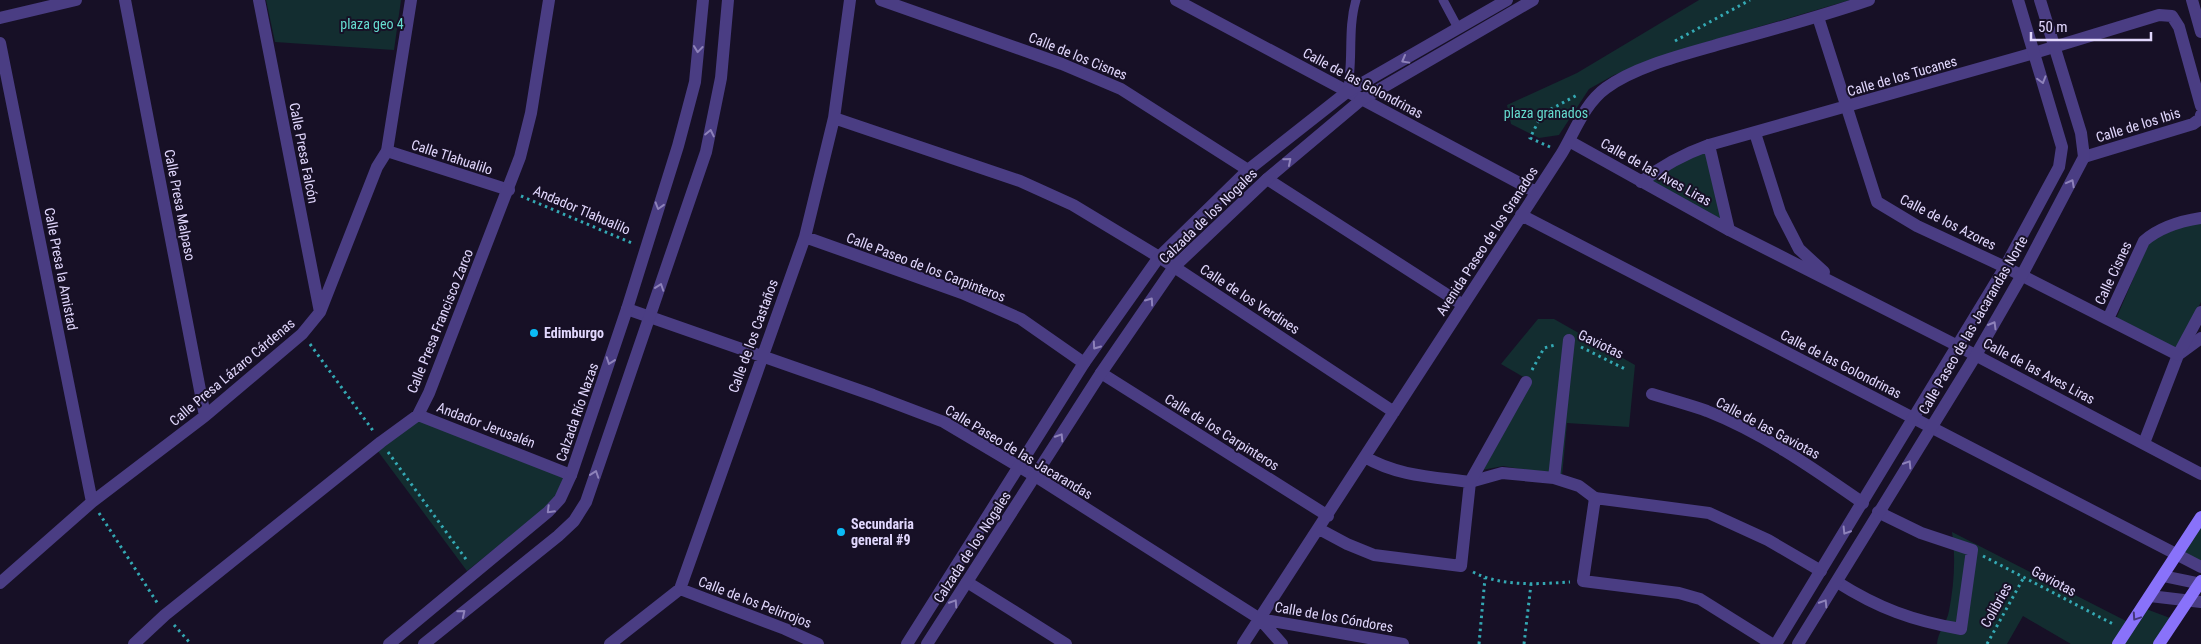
<svg xmlns="http://www.w3.org/2000/svg" width="2201" height="644" font-family="'Roboto Condensed',sans-serif">
<rect width="100%" height="100%" fill="#171026"/>
<path fill="#132d30" d="M 266,0 L 401,0 L 394,50 L 275,42 Z
M 1699,0 L 1850,0 L 1697,45 L 1614,75 L 1589,89 L 1559,135 L 1539,138 L 1511,124 L 1507,105 L 1577,73 Z
M 1707,150 L 1722,222 L 1645,181 Z
M 2195,222 L 2201,223 L 2201,302 L 2177,350 L 2116,319 L 2149,242 L 2158,236 Z
M 1538,319 L 1554,319 L 1635,365 L 1629,427 L 1567,423 L 1562,476 L 1503,466 L 1482,470 L 1532,382 L 1501,364 Z
M 418,419 L 565,476 L 552,503 L 467,571 L 377,450 Z
M 2201,525 L 2201,563 L 2182,554 Z
M 1952,532 L 2128,622 L 2114,644 L 2071,644 L 2023,616 L 2007,644 L 1937,644 C 1938,631 1947,623 1949,611 C 1954,586 1956,557 1952,532 Z
M 2146,609 L 2170,618 L 2153,644 L 2124,644 Z"/>
<g fill="none" stroke-linecap="round" stroke-linejoin="round">
<path stroke="#34a9b4" stroke-width="3" stroke-dasharray="2.5 4" stroke-linecap="butt" d="M 1675,41 L 1750,0
M 1550,147 L 1530,138 L 1542,114 L 1579,94
M 521,196 L 634,244
M 310,344 L 374,432
M 1581,347 L 1627,370
M 1532,370 L 1544,348 L 1555,345
M 388,452 L 468,562
M 99,513 L 158,604
M 1983,556 L 2115,625
M 1473,572 C 1502,587 1538,584 1570,582
M 174,625 L 191,644
M 1479,644 L 1485,578
M 1524,644 L 1531,584
M 1987,644 L 2024,577"/>
<path stroke="#4a3d83" stroke-width="9" d="M 1443,0 L 1458,28
M 1347,92 C 1354,62 1347,30 1356,0"/>
<path stroke="#4a3d83" stroke-width="12" d="M 2192,0 L 2201,32
M 1818,17 L 1877,202 L 1917,226 L 2005,267
M 1755,133 L 1780,212 L 1799,249 L 1824,272
M 1709,145 L 2034,53
M 387,151 L 509,190
M 1729,230 L 1958,346
M 2144,443 L 2178,355 L 2201,338
M 1554,478 L 1569,340
M 1470,482 L 1502,473 L 1554,478 L 1579,486 L 1595,498"/>
<path stroke="#4a3d83" stroke-width="12" d="M 125,0 L 205,416
M 259,0 L 320,312
M 881,0 L 1062,64 L 1121,89 L 1248,170
M 1176,0 L 1536,192
M 0,18 L 76,0
M 0,43 L 92,502
M 2034,53 L 2159,15 L 2172,16 L 2179,27 L 2201,106
M 834,118 L 1020,181 L 1073,205 L 1159,257 L 1394,412
M 1569,141 L 1729,230
M 2084,157 L 2193,124 L 2200,119 L 2201,115
M 1267,179 L 1463,305
M 1641,182 C 1663,165 1684,154 1709,145 L 1729,230
M 1521,215 L 2201,567
M 805,237 L 962,293 L 1021,319 L 1084,363
M 2005,267 L 2178,355 L 2201,312
M 627,309 L 873,395 L 944,422 L 1035,476 L 1260,619 L 1282,644
M 2108,319 L 2144,241 C 2159,228 2181,221 2201,218
M 1958,346 L 2201,474
M 1101,373 L 1328,516
M 1652,394 C 1671,400 1690,405 1707,411 C 1763,433 1814,469 1863,503
M 418,415 L 571,475
M 1365,457 C 1397,476 1434,477 1470,482
M 1319,529 L 1347,544 L 1374,555 L 1461,566 L 1470,482 L 1526,382
M 967,582 L 1066,644
M 1837,582 C 1878,608 1913,621 1961,629 L 1972,550 L 1921,533 L 1878,512
M 0,583 L 92,502 L 205,416 L 302,334 L 320,312 L 377,167 L 387,151 L 411,0
M 680,589 L 785,629 L 818,644
M 1260,619 L 1403,644
M 134,644 L 165,615 L 381,442 L 418,415 L 429,393 L 520,157 L 531,113 L 549,0
M 610,644 L 680,589 L 805,237 L 834,118 L 850,0
M 1243,644 L 1562,153 C 1575,131 1585,103 1606,88 C 1637,65 1690,53 1727,42 C 1775,29 1822,16 1869,0
M 1772,644 L 1700,599 L 1679,593 L 1583,581 L 1595,498 L 1709,513 L 1768,540 L 1821,571"/>
<path stroke="#4a3d83" stroke-width="12" d="M 2163,576 L 2201,584
M 2150,596 L 2201,602
M 389,644 L 548,512 L 560,499 L 571,475 L 627,309 L 678,146 L 695,82 L 703,0
M 424,644 L 558,536 L 574,521 L 586,502 L 706,152 L 721,78 L 728,0
M 907,644 L 1084,363 L 1159,257 L 1248,170 L 1347,92 L 1507,0
M 927,644 L 1101,373 L 1174,267 L 1267,179 L 1361,100 L 1533,0
M 1776,644 L 2005,267 L 2059,167 L 2062,147 L 2018,0
M 1798,644 L 1976,355 L 2022,275 L 2084,157 L 2081,133 L 2040,0"/>
<path stroke="#8972fa" stroke-width="12" d="M 2118,644 L 2201,517
M 2159,644 L 2201,581"/>
</g>
<defs><path id="oneway-chevron" d="M-2-3.5L2.5 0L-2 3.5" fill="none" stroke-width="1.6" stroke-linecap="round" stroke-linejoin="round" transform="scale(1.25)"/></defs>
<g stroke="#8e82ba">
<use href="#oneway-chevron" transform="translate(698 49) rotate(96)"/>
<use href="#oneway-chevron" transform="translate(1405 60) rotate(151)"/>
<use href="#oneway-chevron" transform="translate(2042 80) rotate(74)"/>
<use href="#oneway-chevron" transform="translate(710 133) rotate(-78)"/>
<use href="#oneway-chevron" transform="translate(1288 161) rotate(-40)"/>
<use href="#oneway-chevron" transform="translate(2071 183) rotate(-62)"/>
<use href="#oneway-chevron" transform="translate(659 206) rotate(107)"/>
<use href="#oneway-chevron" transform="translate(660 287) rotate(-71)"/>
<use href="#oneway-chevron" transform="translate(1150 301) rotate(-55)"/>
<use href="#oneway-chevron" transform="translate(1993 325) rotate(-60)"/>
<use href="#oneway-chevron" transform="translate(1096 346) rotate(125)"/>
<use href="#oneway-chevron" transform="translate(610 361) rotate(109)"/>
<use href="#oneway-chevron" transform="translate(1060 437) rotate(-58)"/>
<use href="#oneway-chevron" transform="translate(1908 464) rotate(-58)"/>
<use href="#oneway-chevron" transform="translate(595 474) rotate(-71)"/>
<use href="#oneway-chevron" transform="translate(550 510) rotate(135)"/>
<use href="#oneway-chevron" transform="translate(1846 531) rotate(122)"/>
<use href="#oneway-chevron" transform="translate(954 603) rotate(-57)"/>
<use href="#oneway-chevron" transform="translate(1824 603) rotate(-58)"/>
<use href="#oneway-chevron" transform="translate(462 613) rotate(-39)"/>
</g>
<use stroke="#45377b" href="#oneway-chevron" transform="translate(2136 617) rotate(124)"/>
<g fill="#0bbbf6" stroke="#171026" stroke-width="2">
<circle cx="534" cy="333" r="5"/>
<circle cx="841" cy="532" r="5"/>
</g>
<g text-anchor="middle" dominant-baseline="central" stroke-width="4" stroke-linejoin="round" paint-order="stroke">
<g font-size="14" fill="#65dbcf" stroke="#171026">
<text x="372" y="24">plaza geo 4</text>
<text x="1546" y="113">plaza granados</text>
</g>
<g font-size="14" fill="#e1d7fd" stroke="#171026">
<text transform="translate(1078 56) rotate(22)">Calle de los Cisnes</text>
<text transform="translate(1902 76) rotate(-16)">Calle de los Tucanes</text>
<text transform="translate(1363 83) rotate(28)">Calle de las Golondrinas</text>
<text transform="translate(2138 125) rotate(-17)">Calle de los Ibis</text>
<text transform="translate(304 153) rotate(79)">Calle Presa Falcón</text>
<text transform="translate(452 157) rotate(18)">Calle Tlahualilo</text>
<text transform="translate(1656 172) rotate(29)">Calle de las Aves Liras</text>
<text transform="translate(180 205) rotate(79)">Calle Presa Malpaso</text>
<text transform="translate(582 210) rotate(23)">Andador Tlahualilo</text>
<text transform="translate(1208 216) rotate(-44)">Calzada de los Nogales</text>
<text transform="translate(1948 222) rotate(27)">Calle de los Azores</text>
<text transform="translate(1487 241) rotate(-57)">Avenida Paseo de los Granados</text>
<text transform="translate(926 267) rotate(21)">Calle Paseo de los Carpinteros</text>
<text transform="translate(61 269) rotate(79)">Calle Presa la Amistad</text>
<text transform="translate(2113 273) rotate(-65)">Calle Cisnes</text>
<text transform="translate(1250 299) rotate(33)">Calle de los Verdines</text>
<text transform="translate(440 321) rotate(-68)">Calle Presa Francisco Zarco</text>
<text transform="translate(1973 325) rotate(-60)">Calle Paseo de las Jacarandas Norte</text>
<text transform="translate(753 336) rotate(-70)">Calle de los Castaños</text>
<text transform="translate(1601 344) rotate(26)">Gaviotas</text>
<text transform="translate(1841 364) rotate(27)">Calle de las Golondrinas</text>
<text transform="translate(2039 371) rotate(28)">Calle de las Aves Liras</text>
<text transform="translate(232 372) rotate(-40)">Calle Presa Lázaro Cárdenas</text>
<text transform="translate(577 412) rotate(-71)">Calzada Río Nazas</text>
<text transform="translate(486 425) rotate(21)">Andador Jerusalén</text>
<text transform="translate(1768 428) rotate(28)">Calle de las Gaviotas</text>
<text transform="translate(1222 432) rotate(32)">Calle de los Carpinteros</text>
<text transform="translate(1019 452) rotate(31)">Calle Paseo de las Jacarandas</text>
<text transform="translate(972 547) rotate(-57)">Calzada de los Nogales</text>
<text transform="translate(2054 581) rotate(28)">Gaviotas</text>
<text transform="translate(755 602) rotate(21)">Calle de los Pelirrojos</text>
<text transform="translate(1996 605) rotate(-61)">Colibries</text>
<text transform="translate(1334 617) rotate(10)">Calle de los Cóndores</text>
</g>
<g font-size="14" font-weight="bold" fill="#e1d7fd" stroke="#171026" text-anchor="start">
<text x="544" y="333">Edimburgo</text>
<text x="851" y="524">Secundaria<tspan x="851" dy="16">general #9</tspan></text>
</g>
</g>
<path d="M2031 32v8h120v-8" fill="none" stroke="#e1d7fd" stroke-width="2.5"/>
<text x="2038" y="32" font-size="15" fill="#e1d7fd" stroke="#171026" stroke-width="4" paint-order="stroke">50 m</text>
</svg>
